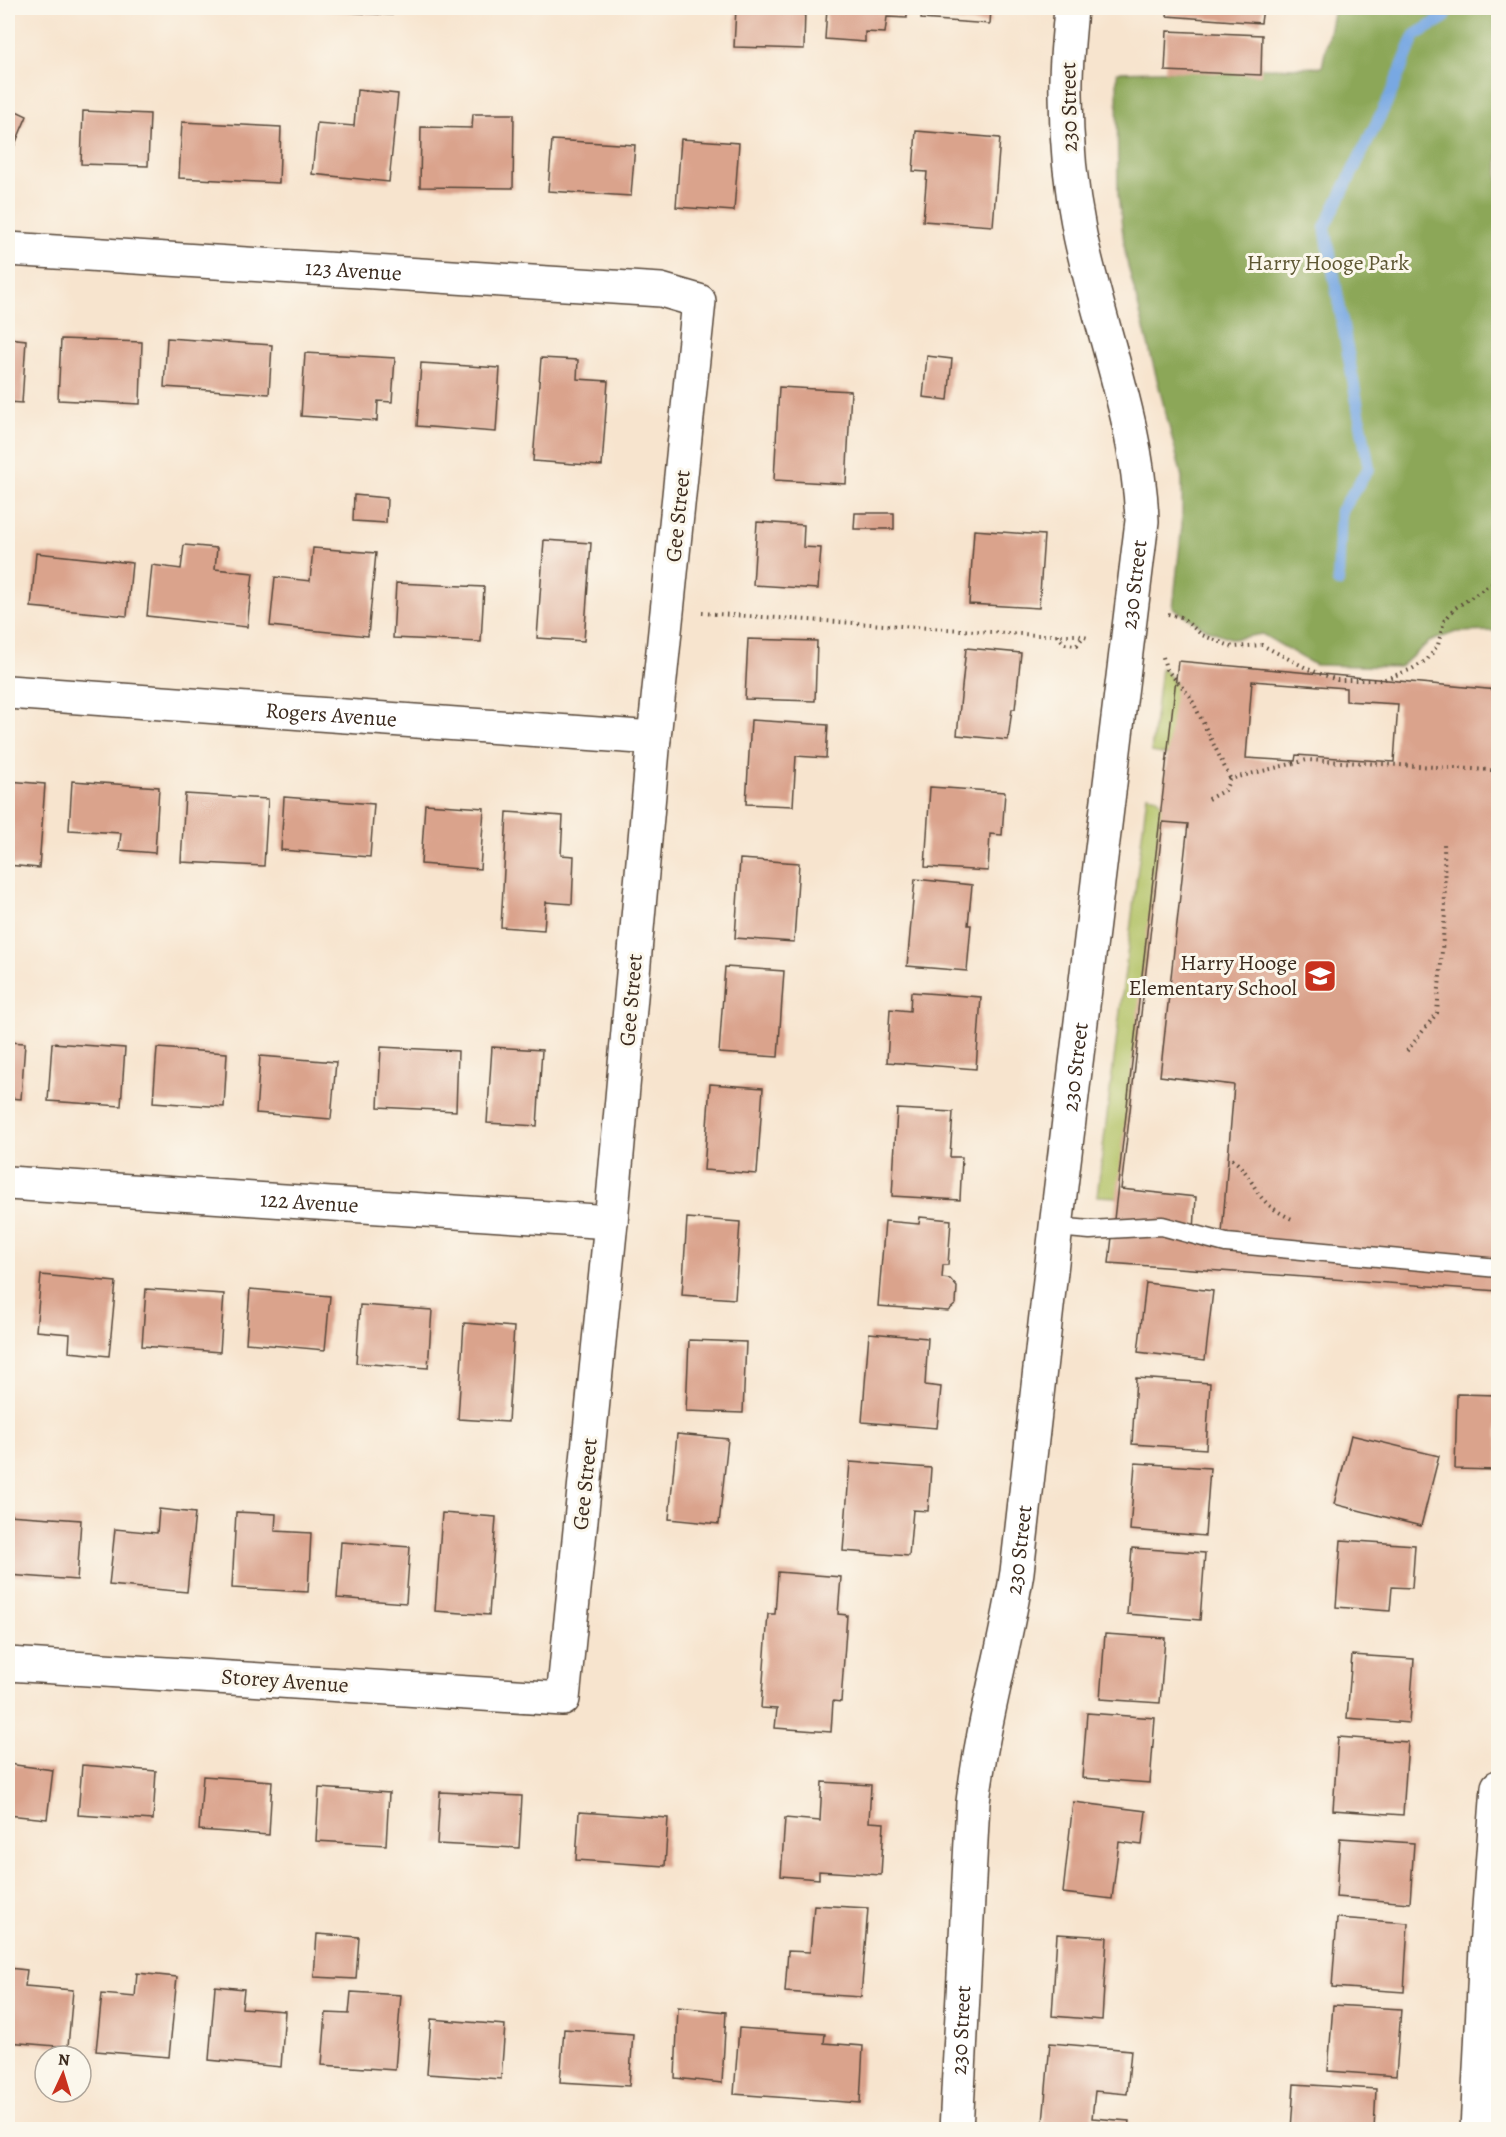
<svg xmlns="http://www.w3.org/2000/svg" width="1506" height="2137" font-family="Alegreya,serif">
<rect width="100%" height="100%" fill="#fbf7ec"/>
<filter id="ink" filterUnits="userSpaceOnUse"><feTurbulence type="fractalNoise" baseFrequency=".0167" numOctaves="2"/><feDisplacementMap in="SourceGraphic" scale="12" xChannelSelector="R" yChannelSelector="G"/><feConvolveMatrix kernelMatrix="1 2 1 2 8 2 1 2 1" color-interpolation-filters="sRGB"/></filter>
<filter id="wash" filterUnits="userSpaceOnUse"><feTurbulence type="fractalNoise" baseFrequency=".008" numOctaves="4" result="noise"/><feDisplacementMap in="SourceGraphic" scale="24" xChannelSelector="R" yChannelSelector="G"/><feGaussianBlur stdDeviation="1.35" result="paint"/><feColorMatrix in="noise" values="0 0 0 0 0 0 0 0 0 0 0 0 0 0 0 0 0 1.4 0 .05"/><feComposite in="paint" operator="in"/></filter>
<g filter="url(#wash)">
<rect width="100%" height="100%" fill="#f7e4ce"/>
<path fill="#b1c163" stroke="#767640" stroke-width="1.5" d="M 1161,668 L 1169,675 L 1198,716 L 1179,757 L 1151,752 Z
M 1147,795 L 1157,797 L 1163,806 L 1118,1197 L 1097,1196 Z"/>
<path fill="#8ca759" stroke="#64683c" stroke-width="1.5" d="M 1334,8 L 1498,8 L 1498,631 L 1456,632 L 1429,642 L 1400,667 L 1315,665 L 1262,634 L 1233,639 L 1206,629 L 1173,608 L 1182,525 L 1182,477 L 1126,258 L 1118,195 L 1117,72 L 1322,67 Z"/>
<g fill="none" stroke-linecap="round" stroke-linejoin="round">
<path stroke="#78a8e2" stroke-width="12" d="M 1338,582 L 1341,511 L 1369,468 L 1325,227 L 1390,96 L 1415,35 L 1445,17 L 1448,8"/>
</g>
<g id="blocks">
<path fill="#daa38c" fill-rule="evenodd" d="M 316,8 L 392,8 L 392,15 L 315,10 Z
M 736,8 L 805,8 L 804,49 L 734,47 Z
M 827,8 L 907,8 L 907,18 L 887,17 L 885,33 L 865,32 L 865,42 L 825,39 Z
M 922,8 L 991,8 L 990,24 L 921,19 Z
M 1168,8 L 1263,8 L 1261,23 L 1167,16 Z
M 1167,31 L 1262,35 L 1261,75 L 1165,71 Z
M 357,90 L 398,94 L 389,182 L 312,174 L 317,123 L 354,126 Z
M 8,107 L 27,116 L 13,149 L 8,146 Z
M 83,111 L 150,114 L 148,166 L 81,164 Z
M 473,114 L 514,114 L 513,188 L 420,187 L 421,127 L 472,128 Z
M 182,122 L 281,127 L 279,183 L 179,178 Z
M 916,131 L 1000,138 L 993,226 L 923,221 L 927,172 L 913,171 Z
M 681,139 L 739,143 L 734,211 L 676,207 Z
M 552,140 L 635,145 L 631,196 L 548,191 Z
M 8,338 L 26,340 L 22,403 L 8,402 Z
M 167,338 L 272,345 L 269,394 L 164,387 Z
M 61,339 L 142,342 L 140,404 L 58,400 Z
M 305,353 L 395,358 L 392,402 L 378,401 L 377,421 L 301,416 Z
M 927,356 L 952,359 L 948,400 L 923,397 Z
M 541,358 L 578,360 L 577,379 L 608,381 L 602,466 L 533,461 Z
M 421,363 L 500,368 L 496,432 L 417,426 Z
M 779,387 L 851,391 L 846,484 L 774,480 Z
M 354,495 L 387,498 L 386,523 L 353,521 Z
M 855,513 L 894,513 L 894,529 L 854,529 Z
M 757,522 L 804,525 L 803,547 L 821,548 L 818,589 L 753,585 Z
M 974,530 L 1044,535 L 1039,608 L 969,604 Z
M 544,540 L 591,543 L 584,641 L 537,638 Z
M 184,545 L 217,548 L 215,569 L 253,573 L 247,627 L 147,616 L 152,565 L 181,569 Z
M 313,548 L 376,553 L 368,636 L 270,626 L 275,577 L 310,581 Z
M 36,553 L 132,563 L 127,616 L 31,607 Z
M 8,557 L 12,557 L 9,594 L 8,594 Z
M 396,583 L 484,587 L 481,642 L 393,638 Z
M 748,639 L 817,641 L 815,701 L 745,699 Z
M 966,648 L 1021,653 L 1015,709 L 1012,709 L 1008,740 L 957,735 Z
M 1178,661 L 1498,690 L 1498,1291 L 1109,1263 ZM 1252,681 L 1346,688 L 1346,701 L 1398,704 L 1394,762 L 1296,755 L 1295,761 L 1246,758 ZM 1163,822 L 1188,824 L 1160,1076 L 1234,1085 L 1222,1234 L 1194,1231 L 1196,1197 L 1121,1189 Z
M 751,720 L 828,725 L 826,758 L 796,756 L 793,806 L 746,804 Z
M 8,781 L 45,784 L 39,868 L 8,865 Z
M 72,781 L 159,787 L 155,853 L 119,850 L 121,833 L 69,830 Z
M 930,787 L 1005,792 L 1002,835 L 990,834 L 988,871 L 925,867 Z
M 185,794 L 268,799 L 264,866 L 181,862 Z
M 284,797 L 374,804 L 370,857 L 281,850 Z
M 425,804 L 484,808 L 480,869 L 421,864 Z
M 507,812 L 563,816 L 561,855 L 574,856 L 572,904 L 546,902 L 544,930 L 501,927 Z
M 740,859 L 799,863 L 794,942 L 735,938 Z
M 915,879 L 972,885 L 968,925 L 971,925 L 967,971 L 907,966 Z
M 725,967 L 784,971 L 778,1057 L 719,1053 Z
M 911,992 L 981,997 L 976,1069 L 887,1062 L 890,1009 L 910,1011 Z
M 8,1042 L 25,1043 L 21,1099 L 8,1098 Z
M 52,1043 L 125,1048 L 121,1106 L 48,1101 Z
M 381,1047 L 458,1051 L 456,1111 L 378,1107 Z
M 492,1047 L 542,1050 L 537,1126 L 487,1123 Z
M 157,1048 L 227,1053 L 224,1107 L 153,1102 Z
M 260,1056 L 336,1062 L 331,1119 L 256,1113 Z
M 710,1084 L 763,1088 L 757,1174 L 704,1170 Z
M 897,1109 L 953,1112 L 950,1157 L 962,1157 L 960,1200 L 892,1196 Z
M 920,1217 L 951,1220 L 948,1265 L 943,1265 L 942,1278 L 950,1279 L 957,1287 L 956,1304 L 948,1311 L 878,1306 L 885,1221 L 919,1224 Z
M 687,1218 L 740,1222 L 735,1299 L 682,1295 Z
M 41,1275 L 116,1282 L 109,1356 L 69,1352 L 70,1334 L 36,1331 Z
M 1146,1283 L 1213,1291 L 1205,1360 L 1138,1352 Z
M 146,1289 L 224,1294 L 220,1352 L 142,1346 Z
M 250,1289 L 330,1296 L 325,1350 L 246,1343 Z
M 360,1305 L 432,1310 L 428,1368 L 356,1363 Z
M 464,1323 L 514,1327 L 508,1422 L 458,1419 Z
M 869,1333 L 928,1338 L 925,1385 L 941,1387 L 937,1428 L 862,1422 Z
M 689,1340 L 746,1342 L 743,1413 L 686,1411 Z
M 1136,1378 L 1210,1383 L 1206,1449 L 1132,1444 Z
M 1457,1394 L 1498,1395 L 1498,1470 L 1455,1469 Z
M 677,1434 L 728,1439 L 719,1524 L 669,1519 Z
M 1351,1435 L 1439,1456 L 1421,1526 L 1334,1504 Z
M 850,1462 L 931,1468 L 928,1511 L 913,1510 L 909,1556 L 843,1551 Z
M 1135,1463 L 1210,1468 L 1205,1536 L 1130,1530 Z
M 159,1509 L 195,1513 L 187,1592 L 109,1585 L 115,1529 L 157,1533 Z
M 236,1512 L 276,1514 L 275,1531 L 311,1533 L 308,1592 L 232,1588 Z
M 442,1513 L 496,1517 L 489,1615 L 435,1611 Z
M 8,1515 L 81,1520 L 77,1580 L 8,1575 Z
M 1341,1540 L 1415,1545 L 1412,1588 L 1392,1587 L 1390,1611 L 1336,1607 Z
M 341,1542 L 410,1547 L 406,1603 L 337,1598 Z
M 1132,1548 L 1205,1553 L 1200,1620 L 1127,1614 Z
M 778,1572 L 841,1577 L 838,1614 L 847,1615 L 841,1702 L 833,1701 L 831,1732 L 775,1728 L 777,1709 L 761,1708 L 768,1614 L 775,1614 Z
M 1105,1634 L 1165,1638 L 1160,1703 L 1100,1699 Z
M 1352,1655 L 1414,1659 L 1409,1723 L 1347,1718 Z
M 1087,1713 L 1155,1718 L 1150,1783 L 1082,1778 Z
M 1338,1737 L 1408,1742 L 1403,1815 L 1333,1810 Z
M 8,1764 L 53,1770 L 47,1819 L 8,1815 Z
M 82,1765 L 156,1771 L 153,1820 L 78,1815 Z
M 203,1776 L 272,1781 L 269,1835 L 199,1830 Z
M 822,1782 L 871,1785 L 869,1822 L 884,1823 L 881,1875 L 819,1871 L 819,1879 L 781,1876 L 785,1818 L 820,1821 Z
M 319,1788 L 389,1793 L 386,1845 L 316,1841 Z
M 440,1792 L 522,1796 L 519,1848 L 437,1844 Z
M 1073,1802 L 1146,1811 L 1142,1845 L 1119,1842 L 1112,1899 L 1063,1893 Z
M 579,1812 L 668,1818 L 665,1866 L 576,1860 Z
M 1340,1838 L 1414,1843 L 1410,1903 L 1336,1897 Z
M 814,1905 L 868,1908 L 861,1997 L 785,1992 L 788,1951 L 810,1952 Z
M 1337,1918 L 1408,1923 L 1404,1992 L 1332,1987 Z
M 317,1934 L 359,1937 L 356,1979 L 314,1977 Z
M 1057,1934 L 1107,1937 L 1102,2020 L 1052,2016 Z
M 8,1968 L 27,1970 L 25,1986 L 73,1990 L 68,2047 L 8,2042 Z
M 137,1973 L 177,1977 L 169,2057 L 96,2051 L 102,1994 L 135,1997 Z
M 215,1986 L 244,1989 L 242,2008 L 285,2011 L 281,2067 L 209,2060 Z
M 351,1992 L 401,1995 L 395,2070 L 322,2065 L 326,2013 L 349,2014 Z
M 1333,2005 L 1401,2009 L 1396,2076 L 1328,2071 Z
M 678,2007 L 726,2012 L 722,2083 L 675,2078 Z
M 431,2019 L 505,2025 L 501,2079 L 427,2074 Z
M 739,2028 L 825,2034 L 824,2043 L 863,2046 L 860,2103 L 734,2094 Z
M 564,2029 L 633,2034 L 629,2086 L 560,2082 Z
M 1050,2043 L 1131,2050 L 1127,2094 L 1095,2091 L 1092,2118 L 1129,2121 L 1128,2130 L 1069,2130 L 1069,2126 L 1043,2123 Z
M 1294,2084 L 1376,2089 L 1374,2130 L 1291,2130 Z"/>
</g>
</g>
<g filter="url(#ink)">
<use href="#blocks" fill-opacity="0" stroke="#574638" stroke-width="1.5"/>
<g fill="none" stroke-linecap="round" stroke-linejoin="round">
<defs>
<path id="service" d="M 1056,1227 L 1090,1230 L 1162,1226 L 1226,1243 L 1498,1268"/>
<g id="minor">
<path id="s1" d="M 8,249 L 661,290 L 699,301 L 654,738 L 611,1222 L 563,1699 L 8,1664"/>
<path id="s2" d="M 8,692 L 654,738"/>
<path id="s3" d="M 8,1183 L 611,1222"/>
<path d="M 1477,2130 L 1486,1947 L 1498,1787"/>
</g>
<g id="tertiary">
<path id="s4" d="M 956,2130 L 973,1802 C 982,1725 1005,1649 1017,1572 L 1056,1227 L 1142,521 C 1139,425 1100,329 1080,235 C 1071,190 1066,141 1066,94 C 1065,66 1069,36 1071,8"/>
</g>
</defs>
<use href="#service" stroke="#574638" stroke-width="21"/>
<use href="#minor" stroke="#574638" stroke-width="36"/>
<use href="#tertiary" stroke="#574638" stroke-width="36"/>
<path stroke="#574638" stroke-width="4" stroke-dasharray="1.5 4.5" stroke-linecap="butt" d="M 702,613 L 1037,635 L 1077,635 L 1088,638
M 1168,614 L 1181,617 L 1202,635 L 1233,647 L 1262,645 L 1308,669 L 1337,680 L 1382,680 L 1410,670 L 1427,660 L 1438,645 L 1444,621 L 1455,608 L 1498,580
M 1057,635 L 1065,644 L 1077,645 L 1083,637
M 1163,657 L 1166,669 L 1190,696 L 1230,778
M 1208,799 L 1225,790 L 1230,779 L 1307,760 L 1491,770 L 1498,767
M 1407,1051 L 1437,1013 L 1445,913 L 1444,841
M 1232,1159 C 1246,1170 1249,1178 1258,1193 C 1266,1205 1279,1213 1292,1219"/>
<use href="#service" stroke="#fff" stroke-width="18"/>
<use href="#minor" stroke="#fff" stroke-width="33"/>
<use href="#tertiary" stroke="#fff" stroke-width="33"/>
</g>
</g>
<defs>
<symbol id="school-square" viewBox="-11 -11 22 22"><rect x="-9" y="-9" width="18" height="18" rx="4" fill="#c8321e" stroke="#fbf7ec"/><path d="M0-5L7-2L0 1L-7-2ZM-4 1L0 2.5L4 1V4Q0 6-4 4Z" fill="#fff"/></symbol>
</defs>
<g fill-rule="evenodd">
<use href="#school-square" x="1301" y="957" width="38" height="38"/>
</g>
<g text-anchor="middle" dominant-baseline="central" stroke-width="6" stroke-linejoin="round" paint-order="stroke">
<g font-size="22" fill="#3b2a1e" stroke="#fbf7ec">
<text transform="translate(1069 107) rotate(-91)">230 Street</text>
<text stroke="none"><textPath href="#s1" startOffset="346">123 Avenue</textPath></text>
<text transform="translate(678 516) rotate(-84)">Gee Street</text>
<text stroke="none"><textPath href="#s4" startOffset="1557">230 Street</textPath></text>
<text stroke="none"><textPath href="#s2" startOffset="324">Rogers Avenue</textPath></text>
<text transform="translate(631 1000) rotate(-85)">Gee Street</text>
<text stroke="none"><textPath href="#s4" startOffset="1071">230 Street</textPath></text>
<text stroke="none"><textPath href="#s3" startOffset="302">122 Avenue</textPath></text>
<text transform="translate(585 1484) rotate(-84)">Gee Street</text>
<text stroke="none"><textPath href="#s4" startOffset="585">230 Street</textPath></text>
<text transform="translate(285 1681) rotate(4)">Storey Avenue</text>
<text stroke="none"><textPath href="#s4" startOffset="100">230 Street</textPath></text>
</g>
<g font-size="22" fill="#5e5733" stroke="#fbf7ec">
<text x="1328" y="263">Harry Hooge Park</text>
</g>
<g font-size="22" fill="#3b2a1e" stroke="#fbf7ec" text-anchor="end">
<text x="1297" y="963">Harry Hooge<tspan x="1297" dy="25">Elementary School</tspan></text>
</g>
</g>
<rect width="1506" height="2137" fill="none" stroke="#fbf7ec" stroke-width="30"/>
<g transform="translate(63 2074) rotate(4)"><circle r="28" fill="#fbf7ec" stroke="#aea59a" stroke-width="1.5"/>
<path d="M0-4.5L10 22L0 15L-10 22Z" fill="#c8321e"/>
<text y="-9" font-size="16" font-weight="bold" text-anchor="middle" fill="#3b2a1e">N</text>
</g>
</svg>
